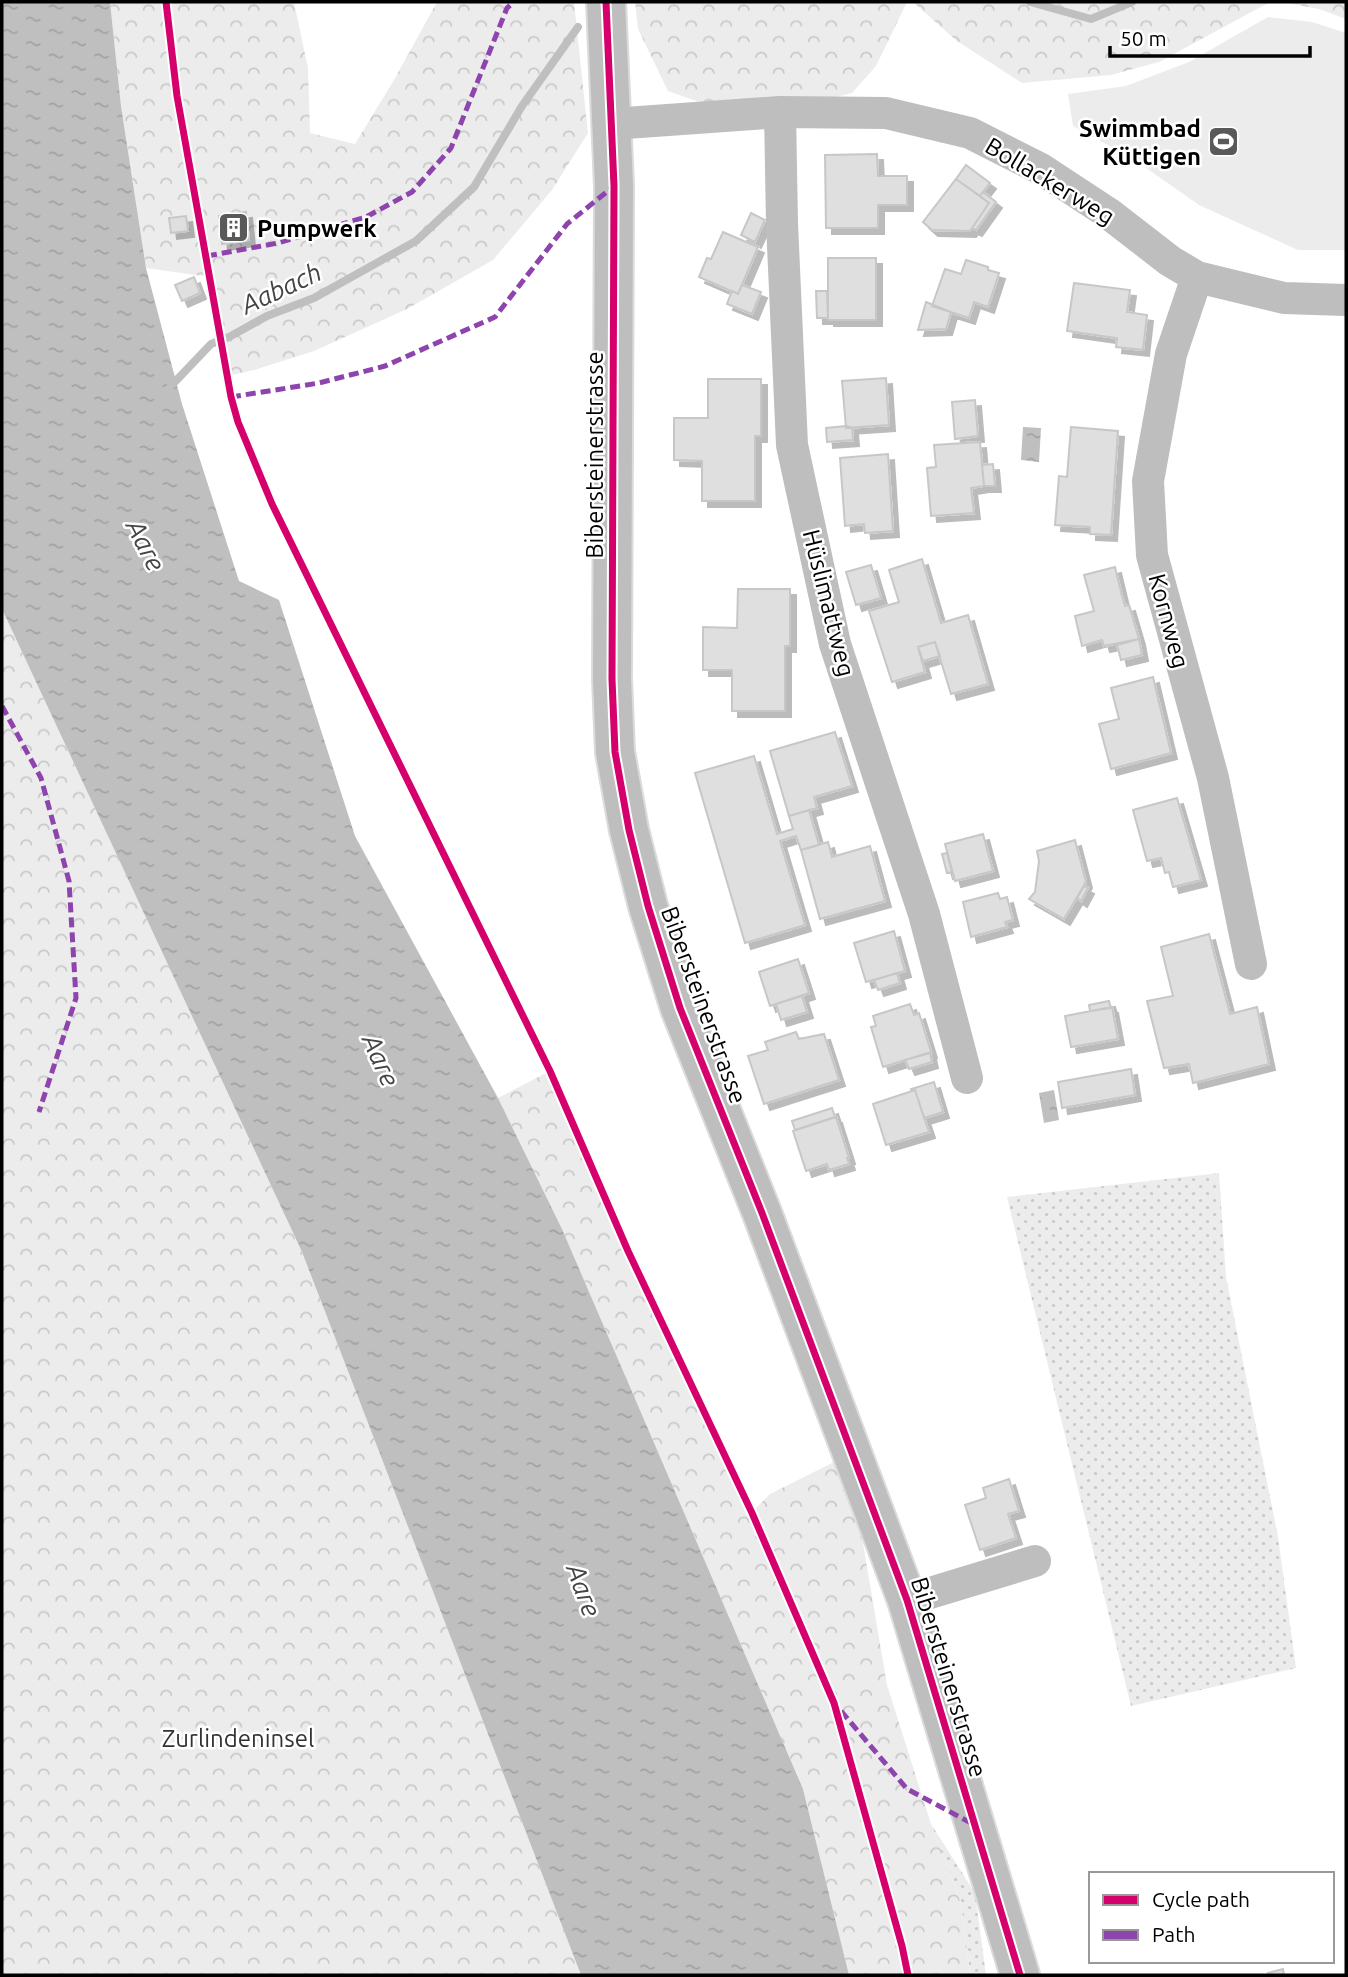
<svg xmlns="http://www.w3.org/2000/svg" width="1348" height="1977" font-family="Ubuntu,sans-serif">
<defs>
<pattern id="green-dots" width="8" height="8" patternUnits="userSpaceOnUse" patternTransform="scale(1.75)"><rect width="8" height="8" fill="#ececec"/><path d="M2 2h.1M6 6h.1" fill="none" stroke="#c9c9c9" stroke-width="1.8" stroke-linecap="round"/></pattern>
<pattern id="forest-crowns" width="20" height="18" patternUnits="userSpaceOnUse" patternTransform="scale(1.75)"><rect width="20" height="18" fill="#ececec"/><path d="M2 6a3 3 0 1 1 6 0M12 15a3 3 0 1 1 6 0" fill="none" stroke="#c9c9c9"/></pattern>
<pattern id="water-ripples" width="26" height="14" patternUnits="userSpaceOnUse" patternTransform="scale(1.75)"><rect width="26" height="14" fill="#bfbfbf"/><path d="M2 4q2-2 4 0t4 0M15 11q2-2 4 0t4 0" fill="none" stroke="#a2a2a2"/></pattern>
<filter id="shadow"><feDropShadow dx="6" dy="6" stdDeviation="0" flood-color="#0004"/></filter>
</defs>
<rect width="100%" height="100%" fill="#fff"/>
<path fill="url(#green-dots)" d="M 1219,1173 L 1226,1277 L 1278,1537 L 1296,1668 L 1131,1706 L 1007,1197 Z
M 931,1824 L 975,1893 L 986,1975 L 970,1975 L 961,1903 Z"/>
<path fill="url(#forest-crowns)" d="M 110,2 L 294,2 L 308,68 L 310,133 L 355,144 L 394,80 L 437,2 L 574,2 L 588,133 L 552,190 L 493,260 L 407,309 L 314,351 L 254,370 L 227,376 L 210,277 L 146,268 L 121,106 Z
M 635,2 L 907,2 L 876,66 L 852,93 L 780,112 L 733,114 L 668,91 L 638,29 Z
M 913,2 L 1270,2 L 1159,62 L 1111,75 L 1022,83 L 957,41 Z
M 1282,2 L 1346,2 L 1346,19 L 1319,9 Z
M 2,609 L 302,1252 L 581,1975 L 2,1975 Z
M 550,1071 L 628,1251 L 752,1512 L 770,1494 L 848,1455 L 887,1685 L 931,1824 L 961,1903 L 970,1975 L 849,1975 L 803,1789 L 562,1229 L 498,1098 Z"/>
<path fill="#ececec" d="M 1268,17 L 1312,22 L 1346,33 L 1346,250 L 1298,250 L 1199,205 L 1132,158 L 1073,126 L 1068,94 L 1126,86 L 1189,62 Z"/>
<path fill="url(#water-ripples)" d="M 2,2 L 110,2 L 121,106 L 146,268 L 182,404 L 239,581 L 279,600 L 355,836 L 498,1098 L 562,1229 L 803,1789 L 849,1975 L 581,1975 L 302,1252 L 2,609 Z
M 1023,427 L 1041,428 L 1039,462 L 1021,460 Z
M 1054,1090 L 1059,1120 L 1044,1123 L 1039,1093 Z"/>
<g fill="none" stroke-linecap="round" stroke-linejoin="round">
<path stroke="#bfbfbf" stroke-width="8" d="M 1030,2 L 1091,19 L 1132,2
M 170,387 L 211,344 L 229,337 L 267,316 L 314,298 L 416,241 L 474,187 L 522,106 L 578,27"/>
</g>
<path fill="#dfdfdf" stroke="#c7c7c7" stroke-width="2" filter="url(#shadow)" d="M 877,154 L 878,176 L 907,176 L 907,205 L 878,205 L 878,228 L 826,228 L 825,155 Z
M 966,165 L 990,183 L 980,196 L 956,179 Z
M 956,179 L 989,203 L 970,231 L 932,230 L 923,222 Z
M 983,192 L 996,202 L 976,230 L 972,228 L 989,203 L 980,196 Z
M 246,212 L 249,240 L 222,244 L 219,216 Z
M 751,213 L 765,220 L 755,242 L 741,235 Z
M 186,216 L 188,231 L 171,233 L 169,218 Z
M 723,232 L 758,247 L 738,294 L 699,277 L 707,258 L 711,259 Z
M 828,258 L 876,258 L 876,320 L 828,320 Z
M 966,260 L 988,267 L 988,270 L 999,273 L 988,307 L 974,302 L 969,318 L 932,306 L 945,269 L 961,274 Z
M 194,277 L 200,293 L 182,301 L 175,285 Z
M 1074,283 L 1130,290 L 1127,312 L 1147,315 L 1143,350 L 1116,347 L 1117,338 L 1067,331 Z
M 742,285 L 761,292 L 752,314 L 727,304 L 732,291 L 738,294 Z
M 816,291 L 827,291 L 828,318 L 817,318 Z
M 926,302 L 951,312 L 946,329 L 918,330 Z
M 886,378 L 889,425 L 846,428 L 842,381 Z
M 708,379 L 761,379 L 761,436 L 755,436 L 755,501 L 702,501 L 702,461 L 674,460 L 674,418 L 708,418 Z
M 975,400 L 978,436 L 955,439 L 952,402 Z
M 846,426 L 852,428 L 853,440 L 827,442 L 826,428 Z
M 1071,427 L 1118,431 L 1111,535 L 1090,534 L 1090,527 L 1055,525 L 1059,476 L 1067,477 Z
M 980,442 L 984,486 L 971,488 L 974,513 L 931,516 L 927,468 L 936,467 L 934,445 Z
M 888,454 L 893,531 L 865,533 L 864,524 L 845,526 L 840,458 Z
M 993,464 L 995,486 L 984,486 L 982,465 Z
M 922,559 L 941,623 L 968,615 L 988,684 L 951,694 L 935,642 L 918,647 L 925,672 L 892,682 L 869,611 L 899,602 L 889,570 Z
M 871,565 L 881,598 L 856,605 L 846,572 Z
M 1115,567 L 1122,596 L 1125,606 L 1129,605 L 1139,639 L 1104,646 L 1102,640 L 1082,646 L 1075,616 L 1094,611 L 1084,575 Z
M 738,589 L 790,589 L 790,646 L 785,646 L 785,711 L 732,711 L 732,670 L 703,670 L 703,627 L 737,628 Z
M 1139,639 L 1142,655 L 1121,660 L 1117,645 Z
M 935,642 L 940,656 L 923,661 L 918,647 Z
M 1153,677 L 1171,753 L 1111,769 L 1099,724 L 1119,719 L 1111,688 Z
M 835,732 L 852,786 L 814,797 L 817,808 L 789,816 L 770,751 Z
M 754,756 L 777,834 L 793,829 L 789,816 L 809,810 L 819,845 L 801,850 L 796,836 L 780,841 L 805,925 L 745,943 L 695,773 Z
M 1177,798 L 1201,880 L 1173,887 L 1169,872 L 1165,873 L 1161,858 L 1147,861 L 1133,810 Z
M 983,834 L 993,871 L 955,881 L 945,844 Z
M 1075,840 L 1086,882 L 1064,919 L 1029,899 L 1035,892 L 1039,861 L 1037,851 Z
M 828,842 L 832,857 L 870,846 L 885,901 L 820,919 L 801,850 Z
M 947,853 L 952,872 L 947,873 L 942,854 Z
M 1084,886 L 1088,888 L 1081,901 L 1077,898 Z
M 998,893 L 1000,899 L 1007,897 L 1013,920 L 1005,922 L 1007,927 L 971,937 L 963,902 Z
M 894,931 L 905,971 L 866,982 L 854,943 Z
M 1209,934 L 1230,1014 L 1257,1007 L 1269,1064 L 1193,1083 L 1189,1064 L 1164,1068 L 1147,1001 L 1173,996 L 1161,947 Z
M 798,959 L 809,993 L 770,1006 L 759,972 Z
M 897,973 L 900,983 L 878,990 L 874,980 Z
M 802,996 L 807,1012 L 781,1020 L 776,1004 Z
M 1109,1001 L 1111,1008 L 1090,1011 L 1089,1005 Z
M 910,1004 L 914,1015 L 919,1013 L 931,1052 L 883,1067 L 871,1027 L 876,1026 L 873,1016 Z
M 1112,1007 L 1118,1039 L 1071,1047 L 1065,1016 Z
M 796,1032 L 799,1039 L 824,1034 L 839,1080 L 764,1104 L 748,1056 L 768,1050 L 765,1042 Z
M 930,1053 L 932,1062 L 909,1069 L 905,1060 Z
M 1131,1069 L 1135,1095 L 1062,1108 L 1058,1082 Z
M 934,1082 L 943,1112 L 924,1118 L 915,1090 L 912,1091 L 911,1089 Z
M 915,1090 L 929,1132 L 886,1145 L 873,1104 Z
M 832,1108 L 835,1117 L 795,1130 L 792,1121 Z
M 836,1117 L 849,1158 L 847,1158 L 849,1164 L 829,1170 L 827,1164 L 806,1171 L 793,1131 Z
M 1009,1479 L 1019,1511 L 1008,1514 L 1016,1538 L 980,1550 L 965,1505 L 986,1498 L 983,1488 Z
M 1283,1969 L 1284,1975 L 1269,1975 L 1268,1973 Z"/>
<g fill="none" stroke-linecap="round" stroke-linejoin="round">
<defs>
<path id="major" d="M 606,2 L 614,186 L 612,679 L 615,752 L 629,830 L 648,906 L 680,1008 L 762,1213 L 907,1600 L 1020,1975"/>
</defs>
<use href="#major" stroke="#dbdbdb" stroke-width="42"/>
<path stroke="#bebebe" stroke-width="32" d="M 780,112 L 782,224 L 792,445 L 835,644 L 924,914 L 967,1078
M 612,124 L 780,112 L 886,113 L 970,133 L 1041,169 L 1108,213 L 1170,261 L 1197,277 L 1284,298 L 1346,300
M 1197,277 L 1171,354 L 1148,481 L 1152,555 L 1213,778 L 1251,964
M 907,1600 L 1035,1561"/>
<use href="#major" stroke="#bebebe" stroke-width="38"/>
<path stroke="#8e44ad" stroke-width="5" stroke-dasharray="10 5" stroke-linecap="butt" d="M 207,256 L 278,243 L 366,217 L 412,192 L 451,148 L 507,8 L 514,2
M 231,397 L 319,383 L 385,366 L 495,317 L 567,224 L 614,186
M 2,706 L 41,778 L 69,881 L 76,998 L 39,1112
M 841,1711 L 907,1789 L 973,1824"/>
<defs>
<path id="cycleway" d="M 166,2 L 177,96 L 231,397 L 238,422 L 272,504 L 550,1071 L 628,1251 L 752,1513 L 834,1703 L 902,1946 L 908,1975
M 606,2 L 614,186 L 612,679 L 615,752 L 629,830 L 648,906 L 680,1008 L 762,1213 L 907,1600 L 1020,1975"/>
</defs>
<use href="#cycleway" stroke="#fff" stroke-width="11"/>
<use href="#cycleway" stroke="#d6006c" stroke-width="7"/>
</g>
<defs>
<symbol id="stadium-square" viewBox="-11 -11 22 22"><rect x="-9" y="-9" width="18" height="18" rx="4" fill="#595959" stroke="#fff"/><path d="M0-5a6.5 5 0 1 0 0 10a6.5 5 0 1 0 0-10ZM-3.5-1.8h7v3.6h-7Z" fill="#fff"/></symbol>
<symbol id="building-square" viewBox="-11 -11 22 22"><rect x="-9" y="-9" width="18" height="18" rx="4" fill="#595959" stroke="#fff"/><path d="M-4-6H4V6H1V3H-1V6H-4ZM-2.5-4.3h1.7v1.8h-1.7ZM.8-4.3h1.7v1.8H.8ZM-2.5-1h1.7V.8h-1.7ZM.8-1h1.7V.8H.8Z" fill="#fff"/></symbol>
</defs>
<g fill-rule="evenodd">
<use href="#stadium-square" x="1206" y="124" width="35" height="35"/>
<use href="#building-square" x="216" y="210" width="35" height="35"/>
</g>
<g text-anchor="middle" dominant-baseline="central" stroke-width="5" stroke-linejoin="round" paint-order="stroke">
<g font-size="24" font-weight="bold" fill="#000" stroke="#fff" text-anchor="end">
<text x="1201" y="128">Swimmbad<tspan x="1201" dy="28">Küttigen</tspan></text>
<text x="257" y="228" text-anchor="start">Pumpwerk</text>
</g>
<g font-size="24" fill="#000" stroke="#fff">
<text transform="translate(1050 181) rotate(31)">Bollackerweg</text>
<text transform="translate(594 455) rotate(-90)">Bibersteinerstrasse</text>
<text transform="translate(829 603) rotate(76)">Hüslimattweg</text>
<text transform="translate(1169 621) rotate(75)">Kornweg</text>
<text transform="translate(704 1005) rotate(70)">Bibersteinerstrasse</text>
<text transform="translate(949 1677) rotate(73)">Bibersteinerstrasse</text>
</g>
<g font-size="24" fill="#333" stroke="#fff">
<text x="238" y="1738">Zurlindeninsel</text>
</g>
<g font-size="26" font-style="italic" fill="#444" stroke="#fff">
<text transform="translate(281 288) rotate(-25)">Aabach</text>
<text transform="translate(146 545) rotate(63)">Aare</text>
<text transform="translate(381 1060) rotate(66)">Aare</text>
<text transform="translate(584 1590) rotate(70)">Aare</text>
</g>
</g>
<rect width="1348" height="1977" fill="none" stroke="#000000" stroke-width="7"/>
<rect x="1089" y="1872" width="245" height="91" fill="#ffffff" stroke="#999999" stroke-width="2"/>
<rect x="1103" y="1895" width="35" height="10" fill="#d6006c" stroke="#999999" stroke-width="2"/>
<text x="1152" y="1907" font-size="21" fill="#000000">Cycle path</text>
<rect x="1103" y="1930" width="35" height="10" fill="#8e44ad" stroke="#999999" stroke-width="2"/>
<text x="1152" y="1942" font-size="21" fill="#000000">Path</text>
<path d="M1110 46v10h200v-10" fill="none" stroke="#000000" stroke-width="3.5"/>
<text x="1120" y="46" font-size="21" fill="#000000" stroke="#ffffff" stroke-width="5" paint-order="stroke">50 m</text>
</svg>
